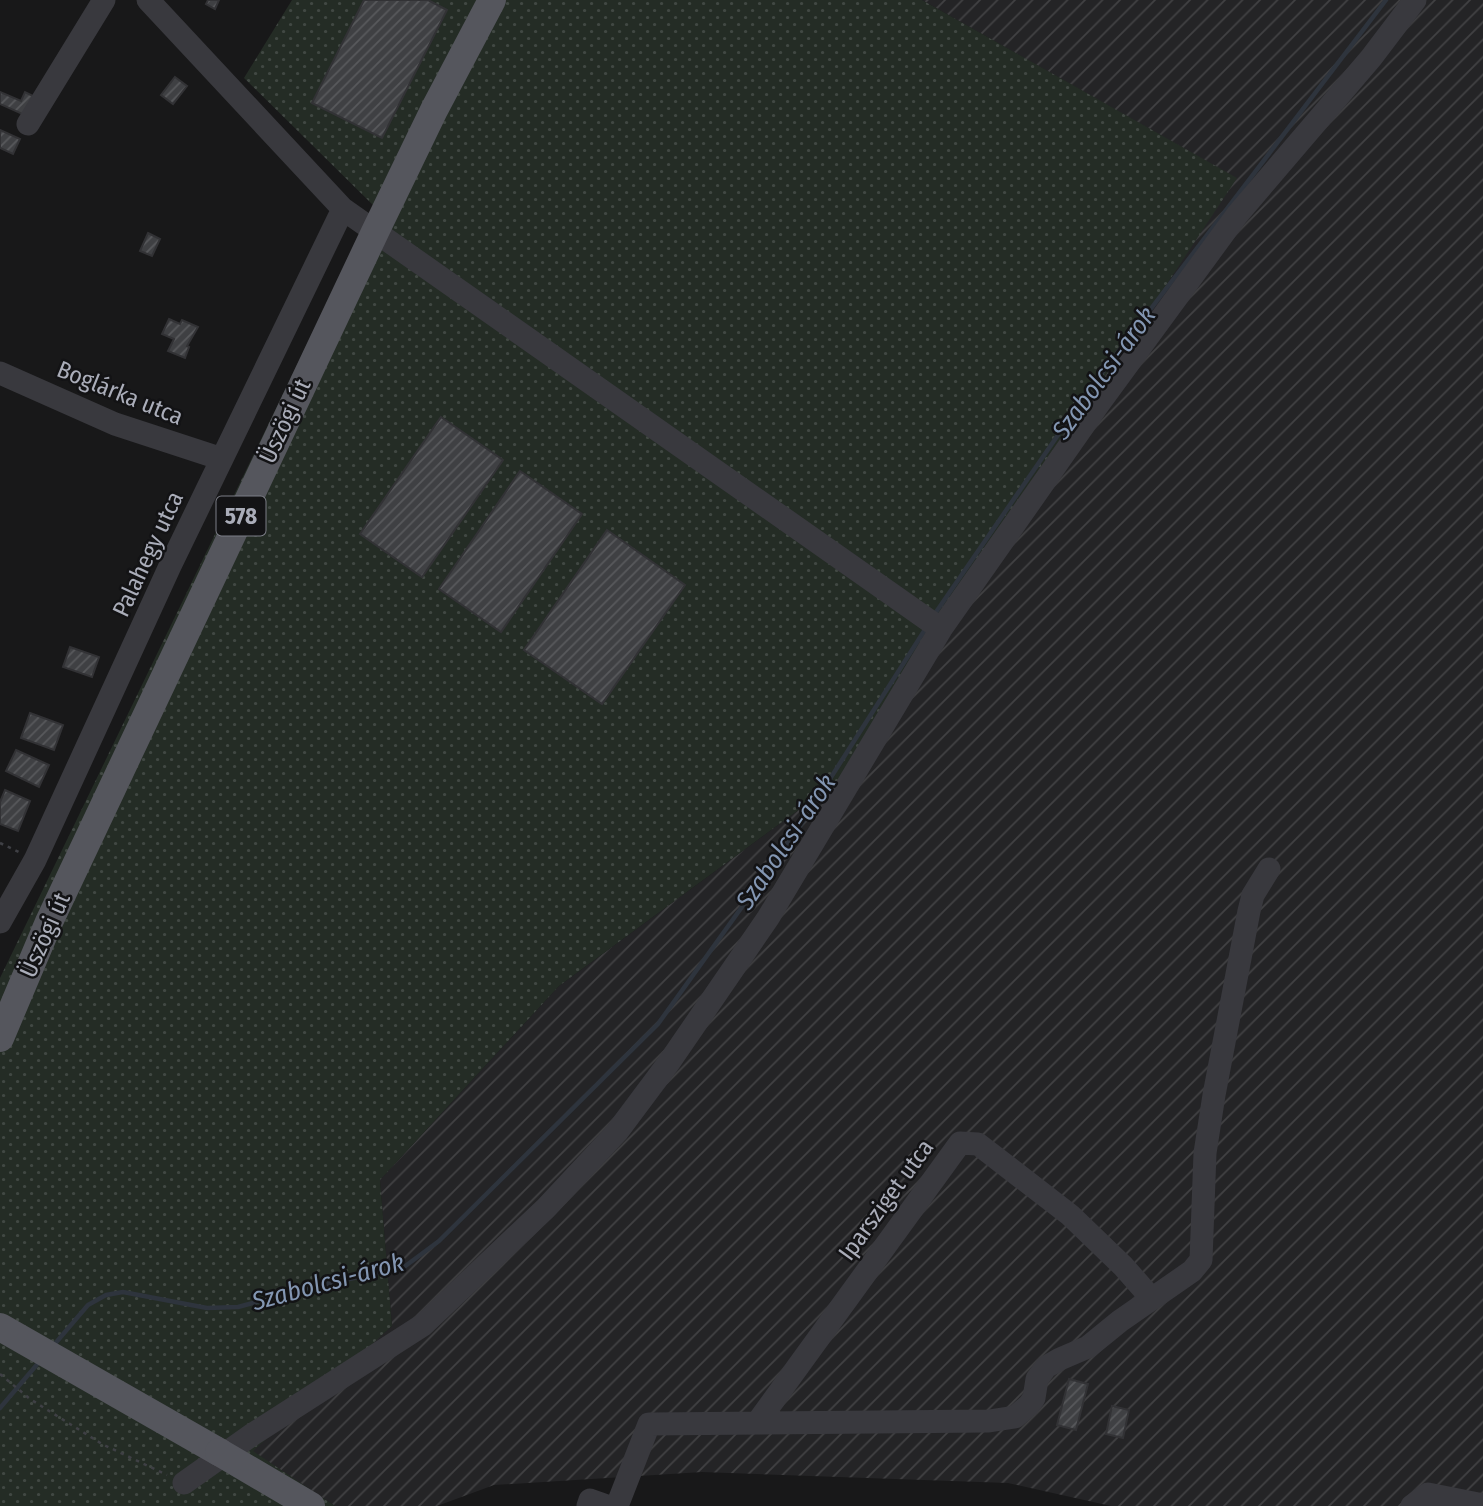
<svg xmlns="http://www.w3.org/2000/svg" width="1483" height="1506" font-family="'Fira Sans Condensed',sans-serif">
<defs>
<pattern id="industrial-furrows" width="10" height="10" patternUnits="userSpaceOnUse" patternTransform="scale(1.75)"><rect width="10" height="10" fill="#242426"/><path d="M-1 1l2-2M0 10L10 0M9 11l2-2" fill="none" stroke="#414143"/></pattern>
<pattern id="grass-dots" width="8" height="8" patternUnits="userSpaceOnUse" patternTransform="scale(1.75)"><rect width="8" height="8" fill="#242c25"/><path d="M2 2h.1M6 6h.1" fill="none" stroke="#414843" stroke-width="1.8" stroke-linecap="round"/></pattern>
<pattern id="building-hatch" width="6" height="6" patternUnits="userSpaceOnUse" patternTransform="scale(1.75)"><rect width="6" height="6" fill="#3f4043"/><path d="M-1 1l2-2M0 6l6-6M5 7l2-2" fill="none" stroke="#58595c"/></pattern>
</defs>
<rect width="100%" height="100%" fill="#181819"/>
<path fill="url(#industrial-furrows)" d="M 922,0 L 1483,0 L 1483,1506 L 1111,1506 L 1008,1483 L 702,1472 L 494,1485 L 437,1506 L 335,1506 L 252,1451 L 392,1326 L 380,1180 L 559,986 L 838,781 L 1236,178 Z"/>
<path fill="url(#grass-dots)" d="M 292,0 L 922,0 L 1237,178 L 838,781 L 559,986 L 380,1180 L 392,1326 L 253,1451 L 335,1506 L 0,1506 L 0,978 L 374,206 L 244,78 Z"/>
<g fill="none" stroke-linecap="round" stroke-linejoin="round">
<path stroke="#2e343d" stroke-width="4.5" d="M 934,615 L 1089,390 L 1386,0
M 53,1346 L 88,1305 L 106,1295 L 123,1292 L 207,1308 L 238,1307 L 304,1289 L 404,1267 L 439,1241 L 658,1024 L 800,826 L 926,628
M 0,1408 L 40,1361"/>
</g>
<path fill="url(#building-hatch)" stroke="#323235" stroke-width="2" d="M 208,0 L 219,0 L 215,9 L 206,4 Z
M 364,0 L 428,0 L 447,10 L 382,138 L 312,103 Z
M 175,77 L 187,86 L 173,104 L 161,95 Z
M 0,92 L 21,101 L 25,92 L 37,98 L 29,117 L 0,104 Z
M 0,130 L 20,139 L 13,154 L 0,148 Z
M 148,233 L 160,239 L 152,256 L 140,251 Z
M 169,319 L 180,324 L 182,320 L 198,327 L 187,346 L 189,347 L 185,358 L 168,351 L 174,339 L 162,334 Z
M 441,417 L 503,460 L 422,577 L 360,534 Z
M 520,471 L 582,514 L 501,632 L 439,589 Z
M 607,530 L 685,585 L 602,704 L 524,650 Z
M 70,647 L 99,657 L 92,677 L 63,667 Z
M 30,713 L 63,725 L 54,750 L 21,738 Z
M 16,750 L 49,765 L 39,787 L 6,771 Z
M 5,790 L 30,801 L 18,831 L 0,824 L 0,802 Z
M 1069,1379 L 1088,1384 L 1076,1430 L 1057,1425 Z
M 1112,1406 L 1129,1410 L 1123,1438 L 1106,1434 Z"/>
<g fill="none" stroke-linecap="round" stroke-linejoin="round">
<path stroke="#3f4045" stroke-width="2.5" stroke-dasharray="3.5 5" stroke-linecap="butt" d="M 0,843 L 19,852
M 0,1374 L 30,1399 L 102,1444 L 167,1475"/>
<path stroke="#39393e" stroke-width="23" d="M 148,0 L 343,209 L 941,629
M 28,124 L 104,0
M 0,373 L 115,424 L 222,459
M 0,922 L 35,860 L 170,566 L 343,209
M 757,1423 L 960,1143 L 978,1144 L 1070,1215 L 1123,1266 L 1152,1299
M 184,1483 L 253,1434 L 423,1325 L 546,1208 L 617,1132 L 670,1061 L 768,918 L 941,629 L 1098,405 L 1237,215 L 1371,58 L 1415,0
M 588,1506 L 590,1500 L 607,1506
M 617,1506 L 649,1424 L 989,1421 L 1015,1417 L 1029,1405 L 1034,1398 L 1037,1379 L 1046,1367 L 1060,1359 L 1088,1347 L 1120,1321 L 1192,1271 L 1201,1260 L 1205,1153 L 1214,1095 L 1249,911 L 1253,895 L 1269,869
M 1412,1506 L 1428,1494 L 1483,1505"/>
<path stroke="#55565d" stroke-width="28" d="M 0,1038 L 49,922 L 375,232 L 434,110 L 492,0
M 0,1327 L 219,1452"/>
<path stroke="#55565d" stroke-width="28" d="M 219,1452 L 311,1506"/>
</g>
<g text-anchor="middle" dominant-baseline="central" stroke-width="5" stroke-linejoin="round" paint-order="stroke">
<rect fill="#131315" stroke="#7d7f88" stroke-width="2" x="216.5" y="496.5" width="49" height="39" rx="5"/>
<g font-size="23" font-weight="bold" fill="#aaadb9">
<text x="241" y="516">578</text>
</g>
<g font-size="24" fill="#aaadb9" stroke="#131315">
<text transform="translate(120 393) rotate(22)">Boglárka utca</text>
<text transform="translate(285 421) rotate(-65)">Üszögi út</text>
<text transform="translate(148 554) rotate(-65)">Palahegy utca</text>
<text transform="translate(45 935) rotate(-66)">Üszögi út</text>
<text transform="translate(886 1200) rotate(-54)">Iparsziget utca</text>
</g>
<g font-size="26" font-style="italic" fill="#8396b2" stroke="#131315">
<text transform="translate(1104 373) rotate(-54)">Szabolcsi-árok</text>
<text transform="translate(786 842) rotate(-56)">Szabolcsi-árok</text>
<text transform="translate(328 1282) rotate(-15)">Szabolcsi-árok</text>
</g>
</g>
</svg>
